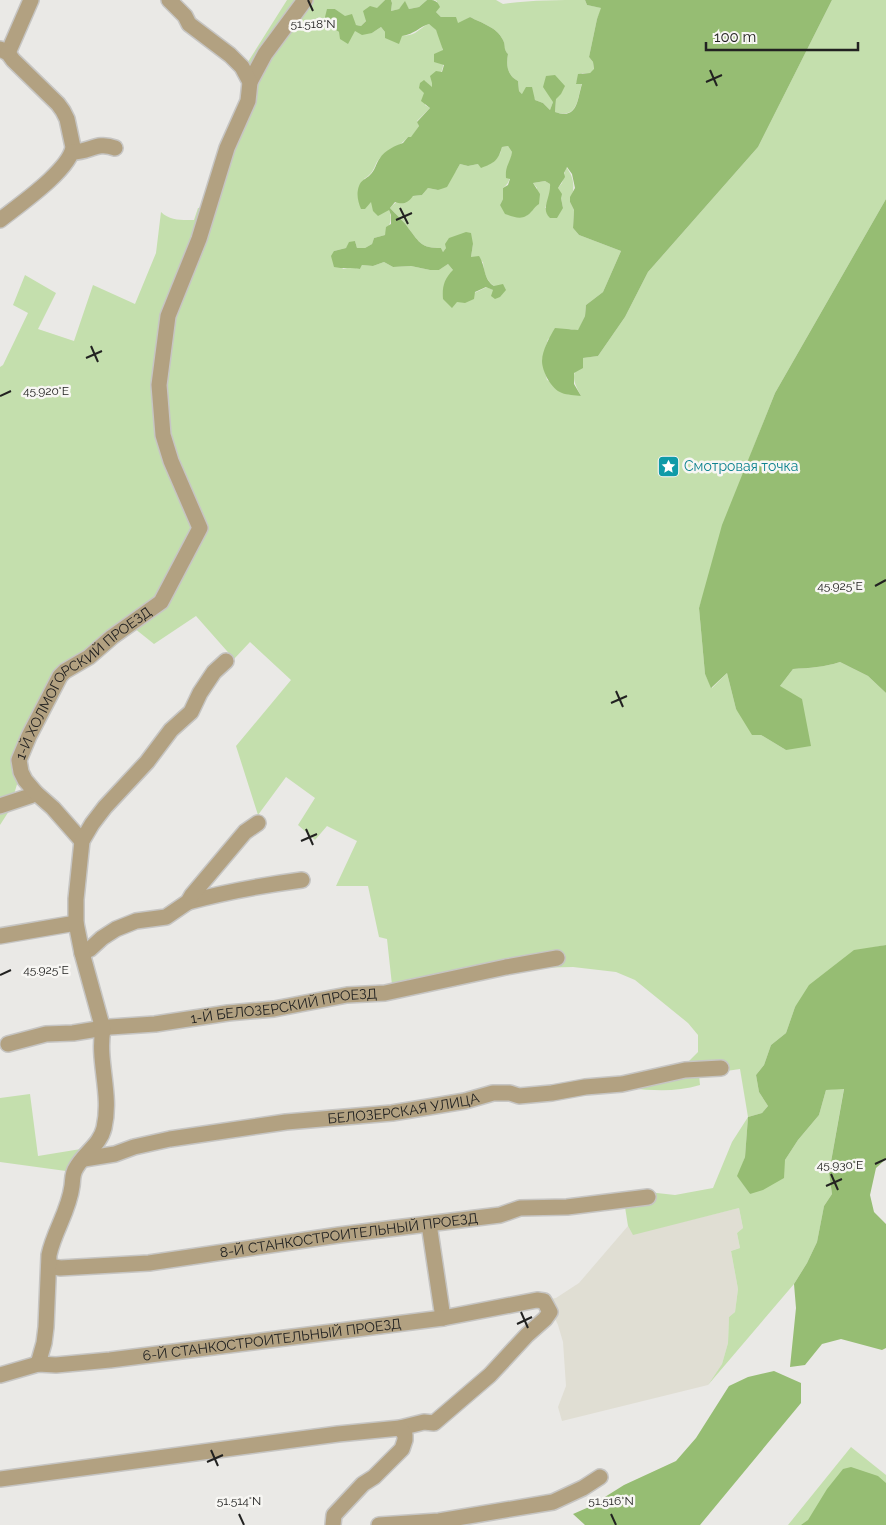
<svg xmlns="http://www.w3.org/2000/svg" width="886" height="1525" font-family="Raleway,sans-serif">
<rect width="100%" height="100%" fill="#eae9e6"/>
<path fill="#e0ded3" d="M 739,1208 L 743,1228 L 737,1233 L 740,1248 L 731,1251 L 738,1289 L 735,1312 L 729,1317 L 728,1343 L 722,1364 L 708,1385 L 562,1421 L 558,1407 L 566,1386 L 563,1342 L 558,1325 L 551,1310 L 549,1299 L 556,1298 L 579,1283 L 628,1226 L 633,1234 Z"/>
<path fill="#c4dfad" d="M 287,0 L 385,0 L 361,26 L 356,25 L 335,9 L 331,27 L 339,32 L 355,31 L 372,33 L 381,27 L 385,32 C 395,35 405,38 415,33 C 420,30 423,26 429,24 C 432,26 434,28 436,30 C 442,39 446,60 442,70 C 440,77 433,80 432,88 L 425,81 L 425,105 L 430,108 L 417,121 L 419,126 L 411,138 L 408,137 C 400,147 390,148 381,157 C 373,164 377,171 364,179 L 371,202 L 389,210 C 393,219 389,226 385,235 L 374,238 L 372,244 L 365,248 L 357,248 L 355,241 L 346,248 L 334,251 L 343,269 L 351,267 L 360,269 L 362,265 L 373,266 L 384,262 L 393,267 L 411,266 L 430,270 L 439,270 L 448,264 L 453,270 L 452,307 L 457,301 L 487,287 L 493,290 L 494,286 C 486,280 484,272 483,262 L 471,257 L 473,244 L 446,248 L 443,252 L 441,248 C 421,248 420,243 409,229 C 404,221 396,215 390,208 C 397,199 410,196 422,195 L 428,188 L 438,190 L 456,171 L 460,164 L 468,166 L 478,164 L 500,154 L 502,147 L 508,146 L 512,152 C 510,164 514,181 503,188 L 503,199 L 500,205 L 526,216 L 534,207 L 537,188 L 533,183 L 545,181 L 550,184 L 551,192 L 545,208 L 563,208 L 561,198 L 558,188 L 562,183 L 566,167 C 575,178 575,189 570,202 L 574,210 L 573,228 L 579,235 L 621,251 L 603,292 L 586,305 L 585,316 L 578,331 L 571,329 L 548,339 L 542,360 L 547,380 L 581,396 C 571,377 572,375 582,358 L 598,356 L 625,317 L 648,272 L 758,147 L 832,0 L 886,0 L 886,199 L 775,393 L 752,451 L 699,608 L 705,674 L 712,688 L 727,673 L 736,709 L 761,735 L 786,750 L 780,686 L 793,669 C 809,668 825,667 840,662 L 868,676 L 886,693 L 886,945 L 871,948 L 795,1007 L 786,1033 L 771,1045 L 764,1065 L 756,1075 L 759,1092 L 768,1106 L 762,1113 L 748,1117 L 745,1157 L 738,1176 L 750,1194 L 785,1160 L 798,1140 L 819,1115 L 826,1090 L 844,1088 L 829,1173 L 832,1194 L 824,1206 L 817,1242 L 807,1263 L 794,1284 L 708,1385 L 722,1364 L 728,1343 L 729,1317 L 735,1312 L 738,1289 L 731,1251 L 740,1248 L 737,1233 L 743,1228 L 739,1208 L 633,1235 L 628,1226 L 625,1207 L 648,1192 L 675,1195 L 713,1188 L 732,1142 L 748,1117 L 740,1069 L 699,1075 L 700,1085 C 677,1092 654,1091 630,1088 L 683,1067 L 698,1052 L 698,1035 L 688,1023 L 635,980 L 616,972 L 573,967 L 532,968 L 392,985 L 387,939 L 379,937 L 368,886 L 336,886 L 357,841 L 327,826 L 315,840 L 298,825 L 315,798 L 286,777 L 258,815 L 236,746 L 291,680 L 250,642 L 234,659 L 196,616 L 154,644 L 134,628 L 68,674 L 52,699 L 18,781 L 9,811 L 0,825 L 0,367 L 3,365 L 28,313 L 13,305 L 25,275 L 56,293 L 38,329 L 74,341 L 93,285 L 135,304 L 156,253 L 161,212 C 170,221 182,220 194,220 L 198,208 L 207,207 L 239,115 L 246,65 Z
M 391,0 L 427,0 L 419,7 L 409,9 L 405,2 L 399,9 L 391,11 L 392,3 Z
M 434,0 L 496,0 L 503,4 C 529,0 558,0 585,0 L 587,5 L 602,8 L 597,19 L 589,57 L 593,62 L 594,70 L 590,73 L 582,73 L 576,83 L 582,83 C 577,100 578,119 555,112 L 556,99 L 561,94 L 553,102 L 550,110 L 543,103 L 535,100 L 532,93 L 522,94 L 519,91 L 518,81 C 507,75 506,65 508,54 C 502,48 506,46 503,40 C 497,27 481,23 470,17 L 458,24 L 441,17 L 436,12 L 437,1 Z
M 30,1094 L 38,1156 L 87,1148 L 66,1171 L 0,1162 L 0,1098 Z
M 851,1447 L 886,1475 L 886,1525 L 788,1525 Z"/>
<path fill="#96bd73" d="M 385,0 L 391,0 L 392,3 L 391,11 L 399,9 L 405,1 L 409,9 L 419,7 L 427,0 C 434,0 437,0 440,7 L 436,12 L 441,17 L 456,17 L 458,23 L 470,17 C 481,23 497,27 503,40 C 506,46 503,49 508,54 C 506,65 507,75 518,81 L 519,91 L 522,94 L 526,87 L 532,87 L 535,100 L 543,103 L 550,110 L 553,102 L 543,87 L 546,76 L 555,75 L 565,86 L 561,94 L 556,99 L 555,112 C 578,120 577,100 582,84 L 576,84 L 578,74 L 590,73 L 594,69 L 593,62 L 589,57 L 597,19 L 601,8 L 587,5 L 585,0 L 832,0 L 758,147 L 648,272 L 625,317 L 598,356 L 583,358 L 583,368 L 574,373 L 574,384 L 581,396 C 575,395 567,395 562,393 C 551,389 542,371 542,361 C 542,351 550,336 555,328 L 578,330 L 585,316 L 586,305 L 603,292 L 621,251 L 579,235 L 573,228 L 574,210 L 570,202 L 570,197 L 575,188 L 572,174 L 567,167 L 564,173 L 565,177 L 558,188 L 562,194 L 561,198 L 563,208 L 557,218 L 550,218 C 540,209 551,198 550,184 L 545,181 L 533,183 L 540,194 L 539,204 C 534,207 531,214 526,216 C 520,220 511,216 505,214 L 500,205 L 503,199 L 503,188 L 508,185 L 510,179 L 506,178 C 505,165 510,164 512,152 L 508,146 L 502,147 C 498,161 494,163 481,168 L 478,164 L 468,166 L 460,164 L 447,187 L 438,190 L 428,188 L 422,195 L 413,196 C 408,203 403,205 395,202 L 390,208 C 396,215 404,221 409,229 C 420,243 421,248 441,248 L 443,252 L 446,248 L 445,244 L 449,238 L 466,232 L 471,233 L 473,244 L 471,257 L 479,256 C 486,267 483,279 494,286 L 503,284 L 506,290 L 500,297 L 495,299 L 491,296 L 493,290 L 486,287 L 475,292 L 474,299 L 465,303 L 457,302 L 452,308 L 443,299 C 442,287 444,279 453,270 L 448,264 L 439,270 L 430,270 L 411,266 L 393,267 L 384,262 L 373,266 L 362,265 L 360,269 C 351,267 343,269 334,267 L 331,256 L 334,251 L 346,248 L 349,242 L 355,241 L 357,248 L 365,248 L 372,244 L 374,238 L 385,235 L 386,227 L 391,224 L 391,215 L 389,210 L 378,216 L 373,211 L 371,202 L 365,209 L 361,209 C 358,202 356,194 359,186 C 361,180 366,179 370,175 C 375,171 376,163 380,158 C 384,151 396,145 403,143 L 408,137 L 411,137 L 419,126 L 417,122 L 430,108 L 421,101 L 424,93 L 419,88 L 420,83 L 424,80 L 432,87 L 432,83 L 430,76 L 436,71 L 442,72 L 444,65 L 434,62 L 434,54 L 443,50 L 436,30 L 429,24 C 419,27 415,34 402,36 L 399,44 L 385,38 L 385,32 L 381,27 L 372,33 L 362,35 L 355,31 L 348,44 L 340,39 L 339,32 L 331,27 L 325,17 L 327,9 L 335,9 L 345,16 L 352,14 L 356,25 L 361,26 L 366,21 L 363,11 L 370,6 L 377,8 Z
M 886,199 L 886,693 L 868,676 L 840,662 C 825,667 809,668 793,669 L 780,686 L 802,699 L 811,746 L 786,750 L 761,735 L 752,735 L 736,709 L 727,673 L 711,688 L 705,674 L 699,608 L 722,525 L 775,393 Z
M 886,945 L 886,1159 L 876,1168 L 870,1195 L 874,1212 L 886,1224 L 886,1348 L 882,1350 L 841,1339 L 822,1344 L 805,1365 L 790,1367 L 796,1308 L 794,1284 L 807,1263 L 817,1242 L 824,1206 L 832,1194 L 829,1173 L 844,1089 L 826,1090 L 819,1115 L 798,1140 L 785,1160 L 784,1178 L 763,1190 L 750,1194 L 737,1176 L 745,1157 L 748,1117 L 762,1113 L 768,1106 L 759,1092 L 756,1075 L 764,1065 L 771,1045 L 786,1033 L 795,1007 L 809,985 L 854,950 Z
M 774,1371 L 801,1383 L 801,1403 L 700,1525 L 585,1525 L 573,1514 L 589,1507 L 624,1485 L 676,1461 L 696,1438 L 729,1386 L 748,1377 Z
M 851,1467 L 878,1476 L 886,1483 L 886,1525 L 801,1525 L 808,1520 L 827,1489 L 843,1469 Z"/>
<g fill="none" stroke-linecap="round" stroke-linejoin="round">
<defs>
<g id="minor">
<path d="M 0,49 L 8,53 L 13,60 L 58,104 L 63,111 L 67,119 L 73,147 C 70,170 19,205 0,220"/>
<path d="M 8,53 L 31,0"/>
<path d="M 250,82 L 265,54 L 305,0"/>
<path d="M 73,152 C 90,152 97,141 115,148"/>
<path d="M 0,806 L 30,796 L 36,793"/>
<path id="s1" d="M 82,841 L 53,808 L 36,793 L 25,780 L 21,772 L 19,760 L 29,736 L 60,676 L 65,671 L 89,657 L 112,637 L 161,602 L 200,528 L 171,461 L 163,435 L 159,385 L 168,316 L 199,239 L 227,148 L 248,101 L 250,82 L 242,67 L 230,55 L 189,24 L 185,16 L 169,0"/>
<path d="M 188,902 C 225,892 264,885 302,880"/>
<path d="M 0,936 L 76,923"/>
<path d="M 82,953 L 90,949 L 102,938 L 116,929 L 136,921 L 166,917 L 188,902 L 192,895 L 245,832 L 258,823"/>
<path id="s2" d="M 8,1044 L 46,1034 L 73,1033 L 110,1027 L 155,1024 L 228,1013 L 274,1009 L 347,995 L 385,993 L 506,967 L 557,958"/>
<path id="s3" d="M 84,1159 L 115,1154 L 134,1147 L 170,1139 L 286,1122 L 392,1113 L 465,1101 L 493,1093 L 510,1093 L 519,1096 L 552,1093 L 585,1087 L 622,1084 L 685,1070 L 721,1068"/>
<path d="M 429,1224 L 443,1318"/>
<path id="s4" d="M 49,1266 L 60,1268 L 149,1263 L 339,1235 L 500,1215 L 520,1208 L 567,1207 L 648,1197"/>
<path d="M 38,1364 L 44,1343 L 46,1327 L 49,1255 C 54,1231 69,1211 72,1186 C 73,1179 72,1174 76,1168 C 84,1153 100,1145 104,1128 C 112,1094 97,1061 103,1029 L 82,953 L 76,923 L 76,899 L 82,841 L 92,824 L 105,807 L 147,762 L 171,730 L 191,712 L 200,693 L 214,672 L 226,661"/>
<path id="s5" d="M 0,1375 L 38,1364 L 56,1365 L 110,1360 L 443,1318 L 537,1300 L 544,1301 L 550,1312 L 545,1319 L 527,1335 L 490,1375 L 434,1423 L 424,1422 L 400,1428 L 338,1434 L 0,1479"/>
<path d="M 333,1525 L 334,1515 L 363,1484 L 374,1477 L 402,1449 L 405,1440 L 405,1435 L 400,1428"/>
<path d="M 379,1525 L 439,1521 L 553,1502 L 583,1488 L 600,1477"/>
</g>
</defs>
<use href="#minor" stroke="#c6c5c3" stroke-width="18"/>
<use href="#minor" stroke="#b2a181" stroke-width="15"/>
</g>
<path fill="none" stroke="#222221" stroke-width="2" d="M 308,0 L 313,11M 710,70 L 717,86M 706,82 L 722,75M 400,208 L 408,224M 396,220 L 412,213M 91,346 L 98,362M 86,358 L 102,351M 0,396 L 11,391M 875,586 L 886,580M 616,691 L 623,707M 611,703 L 627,696M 306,829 L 313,845M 301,841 L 317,834M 0,975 L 11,970M 875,1164 L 886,1159M 831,1174 L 838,1190M 826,1186 L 842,1179M 521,1312 L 528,1328M 517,1324 L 532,1317M 211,1450 L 218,1466M 207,1462 L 223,1455M 239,1514 L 244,1525M 611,1514 L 616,1525"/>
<defs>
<symbol id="sight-square" viewBox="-11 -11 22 22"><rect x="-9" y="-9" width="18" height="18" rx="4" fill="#0f9aa8" stroke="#f7f6f3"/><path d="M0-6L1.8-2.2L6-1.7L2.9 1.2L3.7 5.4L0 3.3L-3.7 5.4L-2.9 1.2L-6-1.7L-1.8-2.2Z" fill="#fff"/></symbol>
</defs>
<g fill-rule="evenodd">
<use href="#sight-square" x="656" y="454" width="25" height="25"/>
</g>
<g text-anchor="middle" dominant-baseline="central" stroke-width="5" stroke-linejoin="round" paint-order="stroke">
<g font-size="14" fill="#0d838f" stroke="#f7f6f3" text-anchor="start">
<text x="684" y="466">Смотровая точка</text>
</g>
<g font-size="14" fill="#222221" stroke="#f7f6f3">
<text stroke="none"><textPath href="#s1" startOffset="208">1-Й ХОЛМОГОРСКИЙ ПРОЕЗД</textPath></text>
<text stroke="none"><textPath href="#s2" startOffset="279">1-Й БЕЛОЗЕРСКИЙ ПРОЕЗД</textPath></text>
<text stroke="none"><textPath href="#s3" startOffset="324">БЕЛОЗЕРСКАЯ УЛИЦА</textPath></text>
<text stroke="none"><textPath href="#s4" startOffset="302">8-Й СТАНКОСТРОИТЕЛЬНЫЙ ПРОЕЗД</textPath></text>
<text stroke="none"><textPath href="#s5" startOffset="275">6-Й СТАНКОСТРОИТЕЛЬНЫЙ ПРОЕЗД</textPath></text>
</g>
</g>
<g font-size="12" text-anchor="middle" fill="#222221" stroke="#f7f6f3" stroke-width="5" stroke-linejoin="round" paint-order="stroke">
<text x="313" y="28">51.518°N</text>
<text x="46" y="395">45.920°E</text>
<text x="840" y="590">45.925°E</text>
<text x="46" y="974">45.925°E</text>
<text x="840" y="1169">45.930°E</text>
<text x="239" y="1505">51.514°N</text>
<text x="611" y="1505">51.516°N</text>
</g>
<path d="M706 42v8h152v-8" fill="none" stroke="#222221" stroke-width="2.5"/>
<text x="714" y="42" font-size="15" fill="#222221" stroke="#f7f6f3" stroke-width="4" paint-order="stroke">100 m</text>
</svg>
